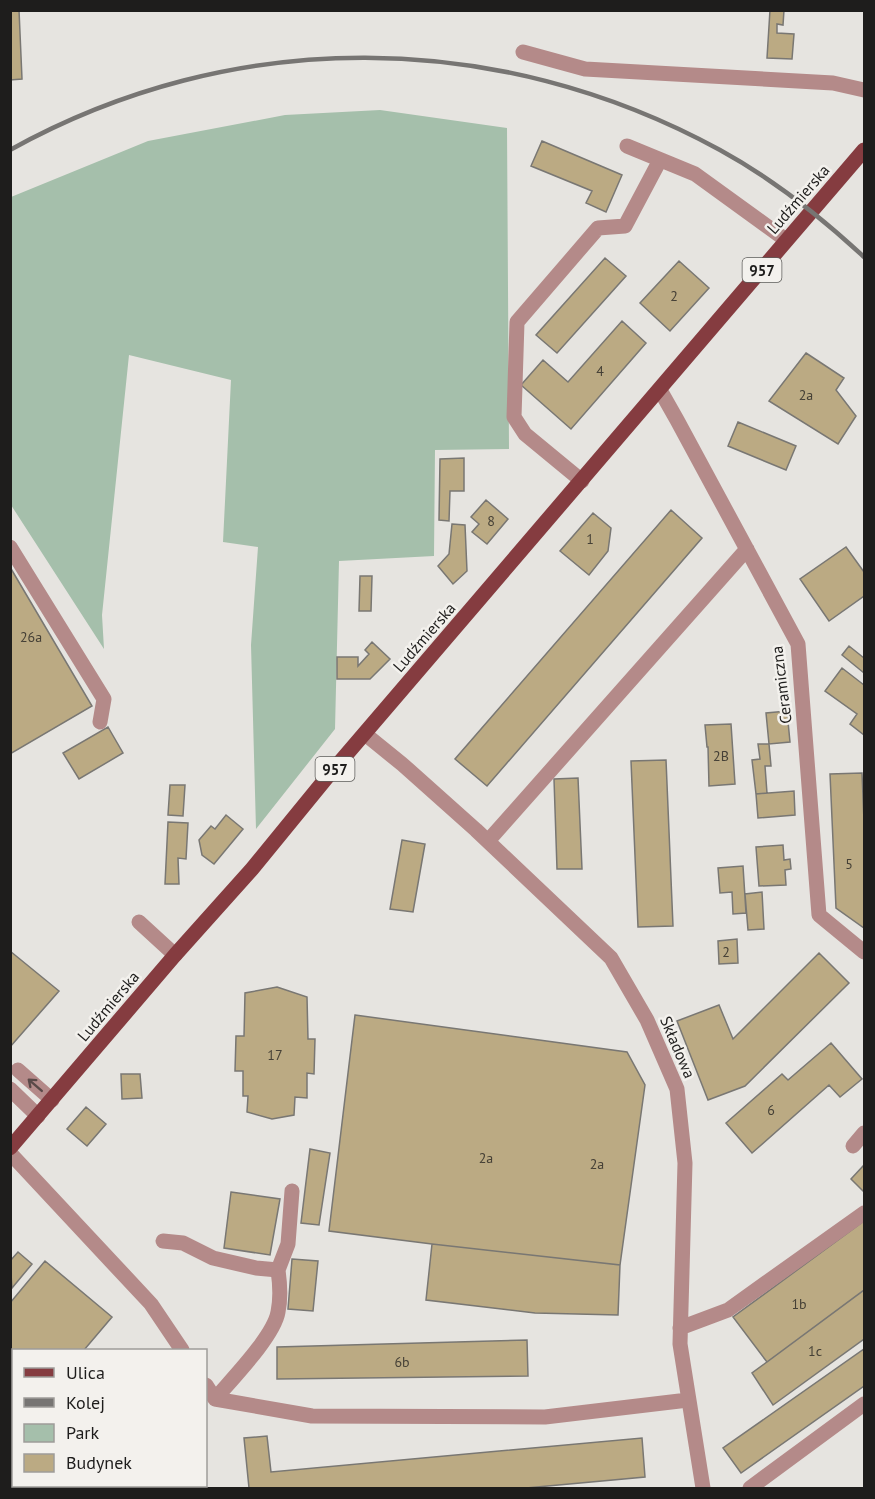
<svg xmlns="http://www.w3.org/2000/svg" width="875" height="1499" font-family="'PT Sans',sans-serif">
<rect width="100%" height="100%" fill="#e6e4e0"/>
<path fill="#a5bfab" d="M 380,110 L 507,128 L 509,449 L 435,450 L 434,556 L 339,561 L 335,729 L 256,829 L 251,645 L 258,547 L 223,542 L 231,380 L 129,355 L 102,615 L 104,649 L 11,505 L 11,197 L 148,141 L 285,115 Z"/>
<path fill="#bbaa83" stroke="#797773" stroke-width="1.5" d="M 10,10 L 19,10 L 22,79 L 10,80 Z
M 770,10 L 784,10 L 783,25 L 777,24 L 777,33 L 794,34 L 792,59 L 767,58 Z
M 542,141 L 622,175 L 606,212 L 586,203 L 592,191 L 531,166 Z
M 605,258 L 626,276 L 557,353 L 536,335 Z
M 679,261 L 709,288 L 670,331 L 640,303 Z
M 622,321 L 646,343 L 571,429 L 521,385 L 543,360 L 568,382 Z
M 806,353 L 844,378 L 836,390 L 856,416 L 838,444 L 769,401 Z
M 738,422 L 796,446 L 786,470 L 728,446 Z
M 464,458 L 464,491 L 450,491 L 449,521 L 439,520 L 440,459 Z
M 486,500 L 508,519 L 487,544 L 472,532 L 479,524 L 471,517 Z
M 671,510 L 702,538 L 487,786 L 455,759 Z
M 593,513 L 611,528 L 608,551 L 589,575 L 560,551 Z
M 452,524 L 465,525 L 467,571 L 453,584 L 438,566 L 449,554 Z
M 846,547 L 864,572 L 864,596 L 829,621 L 800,579 Z
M 10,567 L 92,706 L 10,754 Z
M 360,576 L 372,576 L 371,611 L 359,611 Z
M 372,642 L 390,659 L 370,679 L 337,679 L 337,657 L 358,657 L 358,666 L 369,654 L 365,650 Z
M 849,646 L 864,658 L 864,673 L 842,655 Z
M 842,668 L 864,685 L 864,735 L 850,724 L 857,714 L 825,691 Z
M 787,711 L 790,742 L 769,744 L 766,713 Z
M 731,724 L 735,784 L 709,786 L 708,747 L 707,747 L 705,725 Z
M 108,727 L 123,753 L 79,779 L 63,753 Z
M 758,744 L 769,744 L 771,766 L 765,766 L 767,793 L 756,794 L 752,760 L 760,759 Z
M 666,760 L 673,926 L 638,927 L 631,761 Z
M 862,773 L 864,821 L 864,928 L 836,908 L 830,774 Z
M 578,778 L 582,869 L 557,869 L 554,779 Z
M 170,785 L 185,785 L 183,816 L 168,815 Z
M 794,791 L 795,815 L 758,818 L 756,794 Z
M 226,815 L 243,829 L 214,864 L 202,855 L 199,840 L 211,826 L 215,829 Z
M 168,822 L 188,823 L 186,859 L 178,858 L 179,884 L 165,884 Z
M 402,840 L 425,844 L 413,912 L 390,909 Z
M 783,845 L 784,860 L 790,859 L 791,869 L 785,870 L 786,885 L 759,886 L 756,847 Z
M 743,866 L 746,913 L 733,914 L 732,892 L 720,893 L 718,868 Z
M 762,892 L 764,929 L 748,930 L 745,894 Z
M 737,939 L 738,963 L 719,964 L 718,941 Z
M 10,951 L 59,991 L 10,1047 Z
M 819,953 L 849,983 L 745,1086 L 708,1100 L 677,1021 L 719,1005 L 733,1039 Z
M 277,987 L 307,997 L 308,1039 L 315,1039 L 314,1074 L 307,1073 L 307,1098 L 295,1097 L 294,1115 L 272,1119 L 247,1112 L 248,1096 L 243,1096 L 243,1071 L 235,1071 L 236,1036 L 244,1036 L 245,993 Z
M 355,1015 L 627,1052 L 645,1085 L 620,1265 L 432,1244 L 329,1231 Z
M 831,1043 L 862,1079 L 840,1097 L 829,1085 L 752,1153 L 726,1123 L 782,1074 L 788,1080 Z
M 121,1074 L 140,1074 L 142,1098 L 122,1099 Z
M 86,1107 L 106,1124 L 87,1146 L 67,1129 Z
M 310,1149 L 330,1153 L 319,1225 L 301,1223 Z
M 864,1165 L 864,1192 L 851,1179 Z
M 231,1192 L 280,1199 L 270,1255 L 224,1248 Z
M 864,1221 L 864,1290 L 767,1362 L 733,1317 Z
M 432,1244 L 620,1265 L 618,1315 L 535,1313 L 426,1300 Z
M 18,1252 L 32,1264 L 12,1288 L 10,1261 Z
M 292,1259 L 318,1261 L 313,1311 L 288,1309 Z
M 45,1261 L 112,1317 L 84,1350 L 14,1350 L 14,1382 L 10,1379 L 10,1303 Z
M 864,1290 L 864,1339 L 773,1405 L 752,1373 Z
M 527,1340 L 528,1376 L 277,1379 L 277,1347 Z
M 864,1349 L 864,1386 L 741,1473 L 723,1448 Z
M 267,1436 L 271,1472 L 642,1438 L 645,1477 L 526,1488 L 249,1488 L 244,1438 Z
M 58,1486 L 164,1486 L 162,1488 L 62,1488 Z"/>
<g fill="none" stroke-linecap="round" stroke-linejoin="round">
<path stroke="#b48a89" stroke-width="15" d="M 523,52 L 585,69 L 833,83 L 864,90
M 627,146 L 695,174 L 786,240
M 660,390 L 677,420 L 798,644 L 819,915 L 864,952
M 582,481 L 525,434 L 514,417 L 517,322 L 598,228 L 625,226 L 660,160
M 10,547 L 104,699 L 100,722
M 365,734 L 402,764 L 476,830 L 611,958 L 647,1020 L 677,1089 L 685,1163 L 680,1344 L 703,1488
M 488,841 L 747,549
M 139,922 L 175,955
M 18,1070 L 52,1100
M 10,1089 L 38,1116
M 853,1146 L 864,1133
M 10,1153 L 151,1304 L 182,1350
M 163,1241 L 183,1243 L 213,1258 L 256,1268 L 278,1270 C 280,1284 281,1298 278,1312 C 274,1336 232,1379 215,1399
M 278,1270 L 288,1244 L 292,1191
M 680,1328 L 728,1310 L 864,1213
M 206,1385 L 215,1399 L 312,1416 L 545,1417 L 688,1400
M 750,1488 L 864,1404"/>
<path stroke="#853c40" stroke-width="15" d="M 10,1148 L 175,955 L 252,869 L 328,776 L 864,150"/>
<path stroke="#777573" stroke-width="4.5" d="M 10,150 C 233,26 497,28 720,150 C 773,179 820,216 864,257"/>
</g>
<defs><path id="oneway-shaft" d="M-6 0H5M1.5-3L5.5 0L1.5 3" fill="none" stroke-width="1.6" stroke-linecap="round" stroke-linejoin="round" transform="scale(1.5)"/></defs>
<use stroke="#5a4948" href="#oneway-shaft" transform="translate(35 1085) rotate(-139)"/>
<g text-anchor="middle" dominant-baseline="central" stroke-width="5" stroke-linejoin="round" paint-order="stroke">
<g font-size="14" fill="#454036">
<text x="674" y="296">2</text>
<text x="600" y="371">4</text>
<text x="806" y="395">2a</text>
<text x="491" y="521">8</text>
<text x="590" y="539">1</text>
<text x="31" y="637">26a</text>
<text x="721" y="756">2B</text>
<text x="849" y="864">5</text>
<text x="726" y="952">2</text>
<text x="275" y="1055">17</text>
<text x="771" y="1110">6</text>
<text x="486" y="1158">2a</text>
<text x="597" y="1164">2a</text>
<text x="799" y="1304">1b</text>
<text x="815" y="1351">1c</text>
<text x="402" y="1362">6b</text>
</g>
<g fill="#f3f1ed" stroke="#5e5d5b" stroke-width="1.5">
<rect x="742.5" y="258" width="39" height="24" rx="4.5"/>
<rect x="315.5" y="757" width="39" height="24" rx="4.5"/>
</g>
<g font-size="15" font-weight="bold" fill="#1e1d1c">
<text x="762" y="270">957</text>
<text x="335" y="769">957</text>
</g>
<g font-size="16" fill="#1e1d1c" stroke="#f3f1ed">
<text transform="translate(798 199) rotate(-49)">Ludźmierska</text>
<text transform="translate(424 637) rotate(-49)">Ludźmierska</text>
<text transform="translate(781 685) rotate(-97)">Ceramiczna</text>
<text transform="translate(108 1006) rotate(-50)">Ludźmierska</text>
<text transform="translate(678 1047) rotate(67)">Składowa</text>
</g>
</g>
<rect width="875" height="1499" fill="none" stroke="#1e1d1c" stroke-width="24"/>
<rect x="12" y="1349" width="195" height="138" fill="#f3f1ed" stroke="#9e9c99" stroke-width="1.5"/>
<rect x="24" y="1368" width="30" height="9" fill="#853c40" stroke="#9e9c99" stroke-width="1.5"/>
<text x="66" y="1379" font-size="18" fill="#1e1d1c">Ulica</text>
<rect x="24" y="1398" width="30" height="9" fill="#777573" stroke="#9e9c99" stroke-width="1.5"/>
<text x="66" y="1409" font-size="18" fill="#1e1d1c">Kolej</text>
<rect x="24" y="1424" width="30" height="18" fill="#a5bfab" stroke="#9e9c99" stroke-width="1.5"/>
<text x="66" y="1439" font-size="18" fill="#1e1d1c">Park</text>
<rect x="24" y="1454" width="30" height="18" fill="#bbaa83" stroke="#9e9c99" stroke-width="1.5"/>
<text x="66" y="1469" font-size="18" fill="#1e1d1c">Budynek</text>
</svg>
